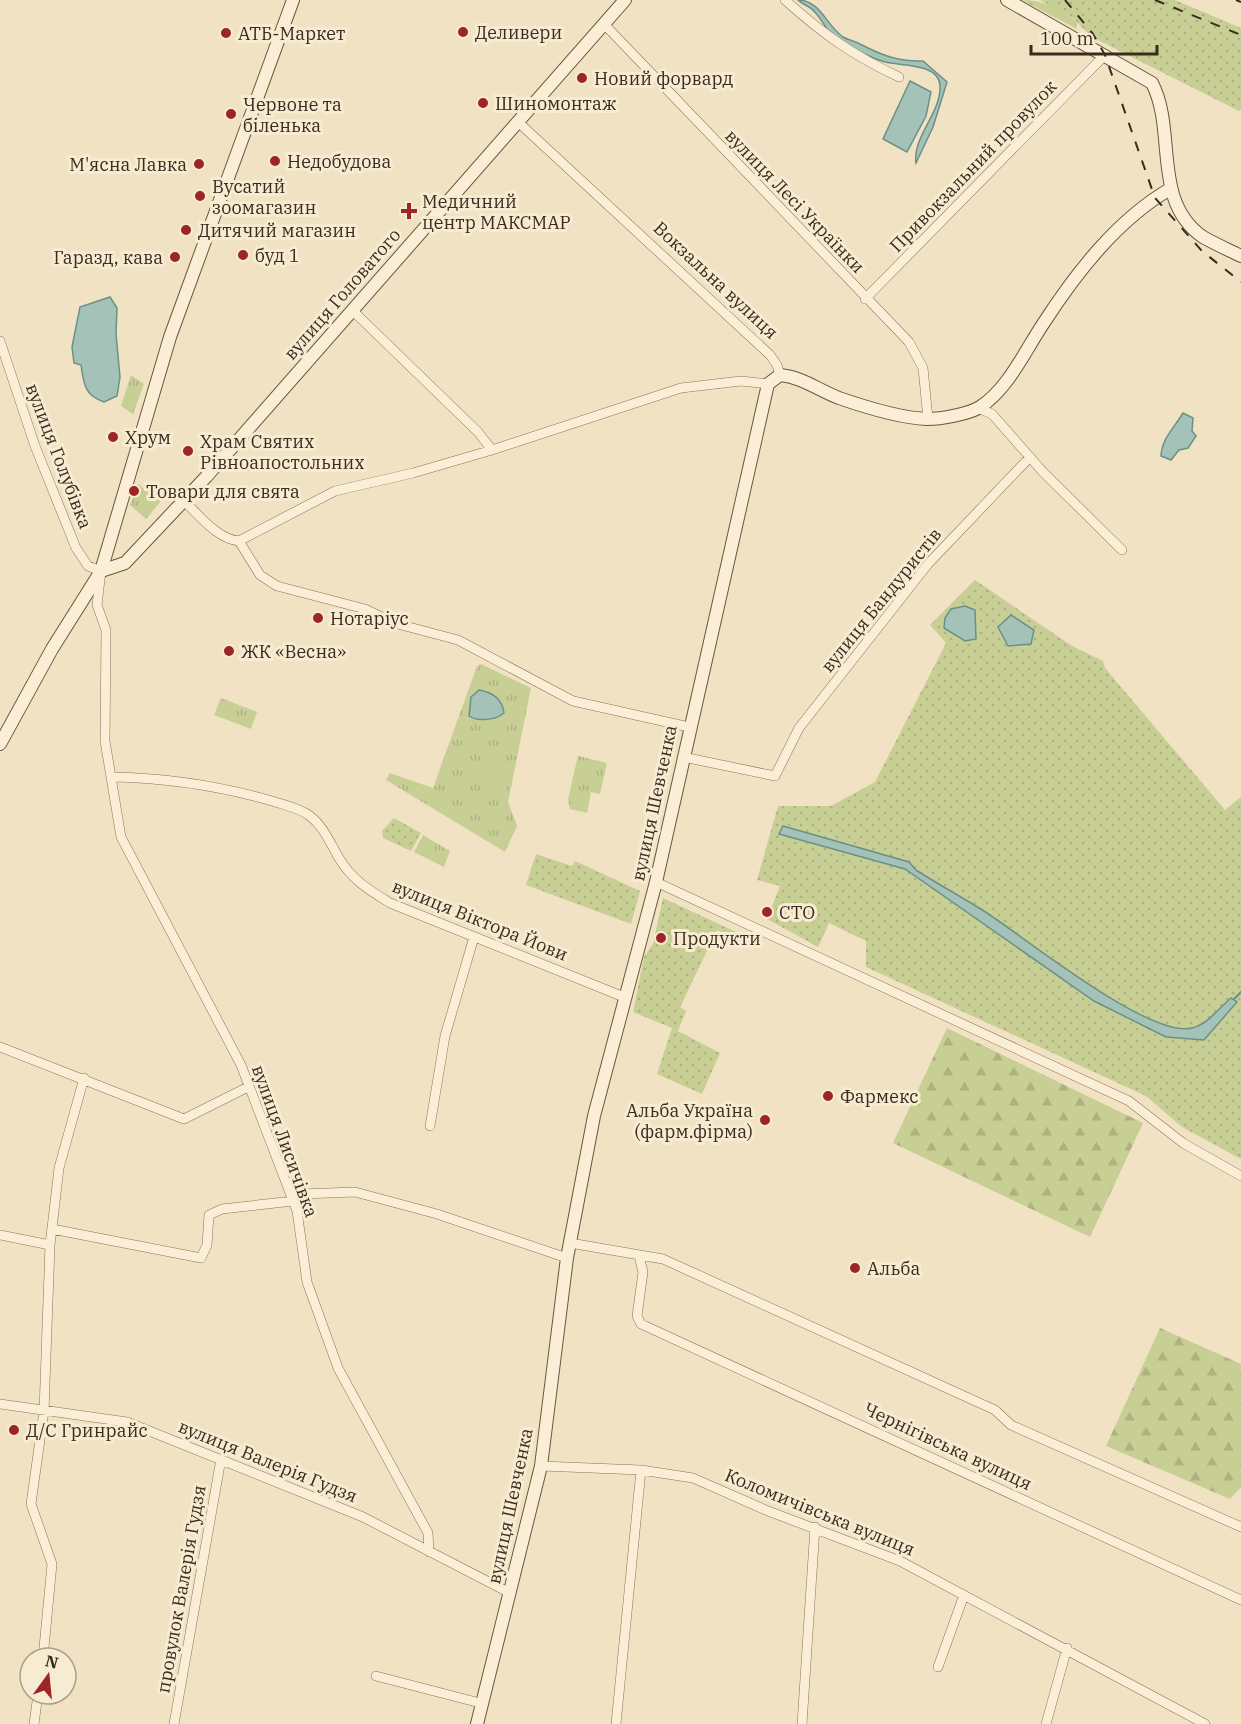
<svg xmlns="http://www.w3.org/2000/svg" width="1241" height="1724" font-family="'IBM Plex Serif',serif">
<defs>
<pattern id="grass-dots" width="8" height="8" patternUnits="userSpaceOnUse" patternTransform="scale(1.5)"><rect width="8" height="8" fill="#c8cf95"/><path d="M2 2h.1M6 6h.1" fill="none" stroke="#adb280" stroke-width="1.8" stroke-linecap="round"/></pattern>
<pattern id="forest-firs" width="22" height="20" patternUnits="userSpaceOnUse" patternTransform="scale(1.5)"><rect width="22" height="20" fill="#c8cf95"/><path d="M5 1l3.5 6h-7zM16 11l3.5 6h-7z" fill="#adb280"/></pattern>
<pattern id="park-tufts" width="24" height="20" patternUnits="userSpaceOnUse" patternTransform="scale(1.5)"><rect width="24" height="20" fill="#c8cf95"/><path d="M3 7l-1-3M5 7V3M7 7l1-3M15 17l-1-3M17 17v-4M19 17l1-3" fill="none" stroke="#adb280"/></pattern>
</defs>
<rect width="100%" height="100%" fill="#f0e2c2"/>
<path fill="url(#grass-dots)" d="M 1040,0 L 1175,0 L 1241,28 L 1241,109 L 1239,111 L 1092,37 L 1071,17 Z
M 975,580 L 1072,646 L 1103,661 L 1105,668 L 1225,810 L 1241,797 L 1241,1159 L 1182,1127 L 1146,1096 L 866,967 L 866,941 L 829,923 L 818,947 L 767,919 L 780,886 L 757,880 L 778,806 L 831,806 L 875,782 L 946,643 L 930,625 Z
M 394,818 L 421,833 L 411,851 L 383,838 L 382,831 Z
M 536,854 L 572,866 L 575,861 L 640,891 L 631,924 L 526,885 Z
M 663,898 L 751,939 L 749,944 L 717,930 L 680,1007 L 686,1011 L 678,1031 L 720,1053 L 702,1094 L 657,1074 L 672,1028 L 633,1012 L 644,957 L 653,944 Z"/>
<path fill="url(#forest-firs)" d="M 1022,0 C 1042,0 1061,8 1076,22 L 1077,29 Z
M 947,1028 L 1143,1123 L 1090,1237 L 893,1143 Z
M 1160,1328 L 1241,1364 L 1241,1487 L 1230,1499 L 1106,1446 Z"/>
<path fill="url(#park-tufts)" d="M 131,375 L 144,384 L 133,414 L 121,406 Z
M 138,484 L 161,501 L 146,519 L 130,505 Z
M 481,664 L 531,688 L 508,802 L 517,826 L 505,852 L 386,780 L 390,773 L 433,788 L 477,666 Z
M 221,698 L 257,712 L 251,729 L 214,715 Z
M 578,756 L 607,763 L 600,794 L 591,792 L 587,813 L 570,809 L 568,799 Z
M 423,835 L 450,851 L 444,867 L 414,852 Z"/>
<path fill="#c8cf95" d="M 490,761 L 508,766 L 501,794 L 482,790 Z"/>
<path fill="#a5c2b9" stroke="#6b9187" stroke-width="1.5" d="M 798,0 C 820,0 826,25 843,37 C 848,40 855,41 860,44 C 881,55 899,62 923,61 L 947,82 L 933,127 L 916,163 C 912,137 942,112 940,85 C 938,63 901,66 885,62 C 871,58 839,43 829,32 C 823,24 818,12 809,7 C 804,4 802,4 798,0 Z
M 910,81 L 931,92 L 926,116 L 907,152 L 883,139 Z
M 110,297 L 117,308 L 116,334 L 120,377 L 117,396 L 104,402 C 84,395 84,384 81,365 L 74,363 L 72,347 L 80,307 Z
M 1183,413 L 1193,418 L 1192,431 L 1196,436 L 1188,448 L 1179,450 L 1171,460 L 1161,456 C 1162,438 1174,428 1183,413 Z
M 965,606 L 975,610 L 976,639 L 965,641 L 944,628 L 945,618 L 951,609 Z
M 1011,615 L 1034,630 L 1031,644 L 1008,646 L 998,627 Z
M 479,690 C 492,692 502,698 504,713 C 496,720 478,722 469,716 L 471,697 Z
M 783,826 L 909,862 L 916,870 C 939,885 964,898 987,913 C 1024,937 1150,1039 1192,1028 C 1208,1024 1219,1008 1231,998 L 1237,1002 L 1204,1040 L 1166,1037 L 1094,1001 L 905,869 L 779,834 Z"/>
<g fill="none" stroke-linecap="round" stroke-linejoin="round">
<path stroke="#6b9187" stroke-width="2" d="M 1234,999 L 1241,992"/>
<defs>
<path id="street" d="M 785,0 C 823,34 852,55 899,77
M 604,24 L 909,342 L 923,368 L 928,419
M 517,121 L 770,355 L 777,365 L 780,375
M 865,299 L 1105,55
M 353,311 L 478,432 L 492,450
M 0,341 L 35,446 L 76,548 L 88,566 L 101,571 L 97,605 L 106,630 L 105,741 L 121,837 L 241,1065 L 297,1211 L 307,1282 L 338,1368 L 428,1533 L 429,1552
M 978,408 L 992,414 L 1043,472 L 1122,550
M 183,500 C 199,515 217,539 239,541 L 335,491 L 413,473 L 492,450 L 681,388 L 741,381 L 768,384
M 239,541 L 260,575 L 277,586 L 365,609 L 394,623 L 458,640 L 573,701 L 689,727
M 683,757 L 775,776 L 799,728 L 928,564 L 1030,457
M 112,777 C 167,778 220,786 272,801 C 284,805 300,808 310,816 C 324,827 330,843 339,858 C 351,879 369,890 390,903 L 624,997
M 656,882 L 1129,1101 L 1183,1143 L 1241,1176
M 0,1047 L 184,1119 L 248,1087
M 430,1126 L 445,1036 L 474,937
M 52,1229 L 201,1258 L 207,1245 L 209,1215 L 222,1209 L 293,1201 L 301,1194 L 355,1192 L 437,1214 L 567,1258
M 0,1235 L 50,1245
M 570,1243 L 663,1259 L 995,1410 L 1011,1425 L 1241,1527
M 639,1256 L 643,1272 L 637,1316 L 641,1324 L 1241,1600
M 0,1404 L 127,1422 L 363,1517 L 510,1593
M 541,1466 L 641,1470
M 43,1658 L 52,1564 L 31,1504 L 44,1411 L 50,1245 L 59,1168 L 84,1078
M 938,1667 L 964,1595
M 376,1676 L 480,1703
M 34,1724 L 38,1694
M 174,1724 L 221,1459
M 616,1724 L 641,1470 L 693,1478 L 768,1511 L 900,1561 L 1205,1724
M 802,1724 L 815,1527
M 1046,1724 L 1067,1648"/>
<path id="secondary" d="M 1007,0 L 1152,83 C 1177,131 1151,201 1203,237 C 1215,244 1229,250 1241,256
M 101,571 L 170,337 L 293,0
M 0,744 L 52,649 L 101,571 L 125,563 L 206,477 L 625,0
M 477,1724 L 541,1466 L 567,1258 L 594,1116 L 656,882 L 768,384 L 780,375 C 802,377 818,390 839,398 C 865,407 899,418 927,419 C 941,419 969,414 980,407 C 1008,389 1025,351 1043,324 C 1076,273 1117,220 1170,189"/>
</defs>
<use href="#street" stroke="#8b7358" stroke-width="10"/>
<use href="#secondary" stroke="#6d543b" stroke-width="14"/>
<use href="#street" stroke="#faefd6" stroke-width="9"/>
<use href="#secondary" stroke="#faefd6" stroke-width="12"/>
<path stroke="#3a2b1d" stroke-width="2" stroke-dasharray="10 10" stroke-linecap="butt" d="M 1065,0 L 1093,34 L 1105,55 L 1155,198 L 1202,251 L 1241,282
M 1155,0 L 1241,35
M 1236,0 L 1241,2"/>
</g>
<g fill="#9d2527" stroke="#f7ecd2" stroke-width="2">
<circle cx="463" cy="32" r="6"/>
<circle cx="226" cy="33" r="6"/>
<circle cx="582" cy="78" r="6"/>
<circle cx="483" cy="103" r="6"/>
<circle cx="231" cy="114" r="6"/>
<circle cx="275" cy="161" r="6"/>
<circle cx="199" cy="164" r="6"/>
<circle cx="200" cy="196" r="6"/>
<path d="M406 202h6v6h6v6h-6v6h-6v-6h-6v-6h6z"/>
<circle cx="186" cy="230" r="6"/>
<circle cx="243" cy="255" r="6"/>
<circle cx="175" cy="257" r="6"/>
<circle cx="113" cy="437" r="6"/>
<circle cx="188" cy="451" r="6"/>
<circle cx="134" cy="491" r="6"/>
<circle cx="318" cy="618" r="6"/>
<circle cx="229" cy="651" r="6"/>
<circle cx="767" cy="912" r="6"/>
<circle cx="661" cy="938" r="6"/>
<circle cx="828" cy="1096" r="6"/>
<circle cx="765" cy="1120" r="6"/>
<circle cx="855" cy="1268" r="6"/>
<circle cx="14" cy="1430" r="6"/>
</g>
<g text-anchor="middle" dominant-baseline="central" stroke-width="6" stroke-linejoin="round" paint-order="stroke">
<g font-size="18" fill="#3a2b1d" stroke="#f7ecd2" text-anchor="start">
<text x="475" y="32">Деливери</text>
<text x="238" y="33">АТБ-Маркет</text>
<text x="594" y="78">Новий форвард</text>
<text x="495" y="103">Шиномонтаж</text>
<text x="243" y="104">Червоне та<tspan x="243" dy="21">біленька</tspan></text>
<text x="287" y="161">Недобудова</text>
<text x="187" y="164" text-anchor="end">М'ясна Лавка</text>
<text x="212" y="186">Вусатий<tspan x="212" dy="21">зоомагазин</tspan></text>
<text x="422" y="201">Медичний<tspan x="422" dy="21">центр МАКСМАР</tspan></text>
<text x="198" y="230">Дитячий магазин</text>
<text x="255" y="255">буд 1</text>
<text x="163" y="257" text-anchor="end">Гаразд, кава</text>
<text x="125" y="437">Хрум</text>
<text x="200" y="441">Храм Святих<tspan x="200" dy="21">Рівноапостольних</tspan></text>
<text x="146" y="491">Товари для свята</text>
<text x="330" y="618">Нотаріус</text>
<text x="241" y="651">ЖК «Весна»</text>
<text x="779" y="912">СТО</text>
<text x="673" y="938">Продукти</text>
<text x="840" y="1096">Фармекс</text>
<text x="753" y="1110" text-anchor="end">Альба Україна<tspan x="753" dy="21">(фарм.фірма)</tspan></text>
<text x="867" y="1268">Альба</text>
<text x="26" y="1430">Д/С Гринрайс</text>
</g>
<g font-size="18" fill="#3a2b1d" stroke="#f7ecd2">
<text transform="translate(973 166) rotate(-46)">Привокзальний провулок</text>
<text transform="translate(795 201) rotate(46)">вулиця Лесі Українки</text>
<text transform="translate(716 280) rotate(43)">Вокзальна вулиця</text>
<text transform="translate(342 294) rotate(-49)">вулиця Головатого</text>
<text transform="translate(59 456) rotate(69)">вулиця Голубівка</text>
<text transform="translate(881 600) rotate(-51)">вулиця Бандуристів</text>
<text transform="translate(654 803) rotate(-78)">вулиця Шевченка</text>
<text transform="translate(480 920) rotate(22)">вулиця Віктора Йови</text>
<text transform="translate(285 1141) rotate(70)">вулиця Лисичівка</text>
<text transform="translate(948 1446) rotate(25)">Чернігівська вулиця</text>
<text transform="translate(268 1461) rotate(22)">вулиця Валерія Гудзя</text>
<text transform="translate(510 1506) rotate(-78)">вулиця Шевченка</text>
<text transform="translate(820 1512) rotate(22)">Коломичівська вулиця</text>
<text transform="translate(181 1589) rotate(-80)">провулок Валерія Гудзя</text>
</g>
</g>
<g transform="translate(48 1676) rotate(15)"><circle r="28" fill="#f7ecd2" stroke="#ab9f8a" stroke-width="1.5"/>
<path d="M0-4.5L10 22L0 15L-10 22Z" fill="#9d2527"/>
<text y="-9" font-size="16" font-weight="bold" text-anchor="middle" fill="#3a2b1d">N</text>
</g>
<path d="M1031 45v9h126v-9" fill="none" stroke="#3a2b1d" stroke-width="3"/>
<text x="1040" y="45" font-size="18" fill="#3a2b1d" stroke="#f7ecd2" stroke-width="4.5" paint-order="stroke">100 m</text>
</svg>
